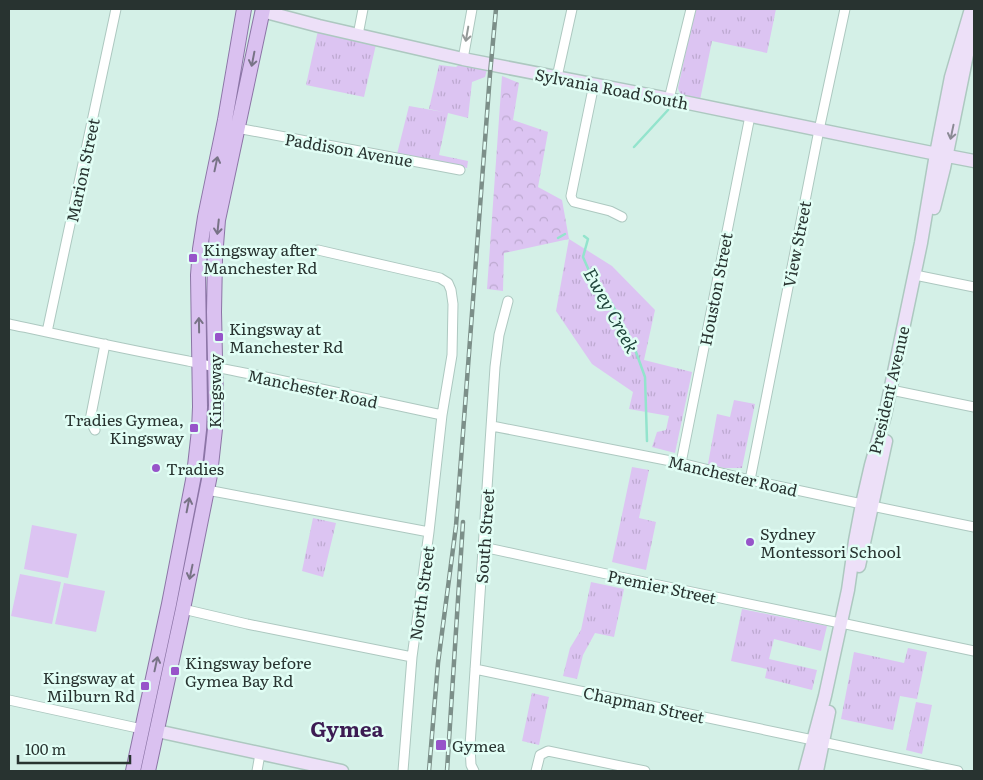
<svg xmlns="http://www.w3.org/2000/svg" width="983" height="780" font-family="Literata,serif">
<defs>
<pattern id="grass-tufts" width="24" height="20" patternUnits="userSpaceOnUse" patternTransform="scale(1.25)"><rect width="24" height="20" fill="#dcc4f2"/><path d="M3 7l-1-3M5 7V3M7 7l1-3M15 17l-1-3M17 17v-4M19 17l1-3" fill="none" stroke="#bda9d0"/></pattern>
<pattern id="forest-crowns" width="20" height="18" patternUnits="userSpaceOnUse" patternTransform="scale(1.25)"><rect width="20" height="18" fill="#dcc4f2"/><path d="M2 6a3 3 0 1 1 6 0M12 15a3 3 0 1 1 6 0" fill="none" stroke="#bda9d0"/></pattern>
</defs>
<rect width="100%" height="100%" fill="#d4f0e7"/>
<path fill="url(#grass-tufts)" d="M 695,9 L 776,9 L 767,53 L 712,41 L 700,100 C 691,98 680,98 678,88 Z
M 319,26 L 377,40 L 364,97 L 306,85 Z
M 463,61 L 488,65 L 485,77 L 472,82 L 468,118 L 448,113 L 439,155 L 468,161 L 467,168 L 397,154 L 409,106 L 443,112 L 429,109 L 439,65 L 456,67 Z
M 569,239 L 612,266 L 655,310 L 644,360 L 692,372 L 675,453 L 652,447 L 657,432 L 666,430 L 669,416 L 629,409 L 633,392 L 592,364 L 556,311 Z
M 734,400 L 755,404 L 742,468 L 724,468 L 708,464 L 717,414 L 730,417 Z
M 206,439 L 208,439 L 203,483 L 157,700 L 154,700 Z
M 632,467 L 649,470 L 639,518 L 656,522 L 646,570 L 612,562 Z
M 313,518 L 336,523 L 323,577 L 302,571 Z
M 591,582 L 624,589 L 614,637 L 595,633 L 583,655 L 577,679 L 563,676 L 570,648 L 581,630 Z
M 742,609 L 827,626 L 821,651 L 774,639 L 769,659 L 817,670 L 812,690 L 765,678 L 767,669 L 731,661 Z
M 908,648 L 927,652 L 917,699 L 900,696 L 893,730 L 841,719 L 854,652 L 904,663 Z
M 532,693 L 549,697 L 539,745 L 522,741 Z
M 916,702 L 932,705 L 922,754 L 906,750 Z"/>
<path fill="url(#forest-crowns)" d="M 502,76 L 519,83 L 513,120 L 548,132 L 538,187 L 562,200 L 569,239 L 504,253 L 503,291 L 487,289 Z"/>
<path fill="#dcc4f2" d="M 32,525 L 77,534 L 68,578 L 24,569 Z
M 20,574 L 61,582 L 52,624 L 11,616 Z
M 64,583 L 105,591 L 96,632 L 55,624 Z"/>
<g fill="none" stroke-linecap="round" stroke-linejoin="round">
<path stroke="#93e4cd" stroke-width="2.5" d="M 634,147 L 668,110
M 584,236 L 588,239 L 583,257 L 590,273 L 612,304 L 632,341 L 645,377 L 647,441
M 558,238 L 565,234"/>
<defs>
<path id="street" d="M 358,35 L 363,9
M 463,59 L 472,9
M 557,77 L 572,9
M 594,84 L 571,196 L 572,199 L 574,202 L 610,211 L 622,217
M 669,99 L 691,9
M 237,128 L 460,170
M 318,250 L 440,278 L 448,283 L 451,290 L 453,304 L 452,355 L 442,415 L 429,532 L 412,657 L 403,771
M 920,276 L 974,287
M 9,324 C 69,337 128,350 188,361 C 211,366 233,371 256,375 L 442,415
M 47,332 L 116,9
M 896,391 L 974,407
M 492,426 L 681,463 L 750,480 L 862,504
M 95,430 L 90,420 L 105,344
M 681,463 L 750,116
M 750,480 L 819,130 L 845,9
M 207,490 L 429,532
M 872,506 L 974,527
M 483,547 L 611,575 L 840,623
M 183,609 L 247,624 L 412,657
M 846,624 L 974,651
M 475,669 L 813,740
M 9,700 L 142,729
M 822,742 L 958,771
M 257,771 L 260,754
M 474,771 L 471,765 L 470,746 L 495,367 L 499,335 L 508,301
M 536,771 L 540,755 L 548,751 L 645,771"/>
<path id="secondary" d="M 262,11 L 319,26 L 463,59 L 669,99 L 927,152 L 974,161
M 934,208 L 944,168 L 972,30
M 859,566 L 886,441
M 157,731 L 342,771
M 805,771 L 825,696 L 848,590 L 855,541 L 862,504 L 871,465 L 885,415 L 921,243 L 936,154 L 951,77 L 971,9
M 817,771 L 829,712"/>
<path id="primary" d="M 133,771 L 169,604 L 194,475 L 199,430 L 200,407 L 198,275 L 200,249 L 205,217 L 225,120 L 244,9
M 148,771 L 183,609 L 210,475 L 215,429 L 216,405 L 214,312 L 215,258 L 218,220 L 263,9"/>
</defs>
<use href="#street" stroke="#adc8c0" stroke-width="11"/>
<use href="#secondary" stroke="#adc8c0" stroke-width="15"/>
<use href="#primary" stroke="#8c75a6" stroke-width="16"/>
<use href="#street" stroke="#fff" stroke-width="9"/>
<use href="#secondary" stroke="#ede0f8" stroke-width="12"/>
<use href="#primary" stroke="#dac1f0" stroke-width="14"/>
<defs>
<path id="rail" d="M 429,771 L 438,663 L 456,526 L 490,74 L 496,9
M 447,771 L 463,522"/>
</defs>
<use href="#rail" stroke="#7c8f89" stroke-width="4.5"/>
<use href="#rail" stroke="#e1fef5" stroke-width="2.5" stroke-dasharray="8" stroke-linecap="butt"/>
</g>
<defs><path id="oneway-shaft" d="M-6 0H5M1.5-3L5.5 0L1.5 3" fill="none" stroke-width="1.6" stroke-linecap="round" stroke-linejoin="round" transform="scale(1.25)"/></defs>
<use stroke="#949998" href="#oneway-shaft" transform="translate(467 34) rotate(100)"/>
<g stroke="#787386">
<use href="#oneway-shaft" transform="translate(253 59) rotate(101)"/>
<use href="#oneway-shaft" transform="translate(216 164) rotate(-78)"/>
<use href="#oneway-shaft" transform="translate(218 227) rotate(96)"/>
<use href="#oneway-shaft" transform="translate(199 325) rotate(-91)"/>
<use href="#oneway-shaft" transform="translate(188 505) rotate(-79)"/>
<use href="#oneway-shaft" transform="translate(191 572) rotate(102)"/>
<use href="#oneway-shaft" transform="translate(156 664) rotate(-78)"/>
</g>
<use stroke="#8a8a94" href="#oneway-shaft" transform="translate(952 132) rotate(102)"/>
<g fill="#9754c9" stroke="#e1fef5" stroke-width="2">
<rect x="188" y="253" width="10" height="10" rx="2.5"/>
<rect x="214" y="332" width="10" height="10" rx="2.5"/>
<rect x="189" y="423" width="10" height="10" rx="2.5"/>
<circle cx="156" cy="468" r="5"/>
<circle cx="750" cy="542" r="5"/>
<rect x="170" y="666" width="10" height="10" rx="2.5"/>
<rect x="140" y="681" width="10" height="10" rx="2.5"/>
<rect x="435" y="739" width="12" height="12" rx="2.5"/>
</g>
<g text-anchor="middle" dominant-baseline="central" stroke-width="5" stroke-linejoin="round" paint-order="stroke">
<g font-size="16" fill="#283330" stroke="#e1fef5">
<text transform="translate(612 88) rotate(11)">Sylvania Road South</text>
<text transform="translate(349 149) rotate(10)">Paddison Avenue</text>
<text transform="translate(82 170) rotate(-78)">Marion Street</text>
<text transform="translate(796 244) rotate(-79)">View Street</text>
<text transform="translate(715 289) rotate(-79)">Houston Street</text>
<text transform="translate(313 388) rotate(12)">Manchester Road</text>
<text transform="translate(888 390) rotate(-77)">President Avenue</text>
<text transform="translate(214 391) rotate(-90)">Kingsway</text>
<text transform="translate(733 475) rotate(13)">Manchester Road</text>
<text transform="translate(484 536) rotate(-86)">South Street</text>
<text transform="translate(662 586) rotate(12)">Premier Street</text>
<text transform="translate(421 593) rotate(-82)">North Street</text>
<text transform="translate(644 704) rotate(12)">Chapman Street</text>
</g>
<g font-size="16" fill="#283330" stroke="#e1fef5" text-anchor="start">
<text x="203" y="249">Kingsway after<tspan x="203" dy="18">Manchester Rd</tspan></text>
<text x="229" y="328">Kingsway at<tspan x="229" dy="18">Manchester Rd</tspan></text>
<text x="184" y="419" text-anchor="end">Tradies Gymea,<tspan x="184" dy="18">Kingsway</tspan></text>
<text x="166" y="468">Tradies</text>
<text x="760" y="533">Sydney<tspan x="760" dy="18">Montessori School</tspan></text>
<text x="185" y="662">Kingsway before<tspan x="185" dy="18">Gymea Bay Rd</tspan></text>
<text x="135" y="677" text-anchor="end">Kingsway at<tspan x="135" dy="18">Milburn Rd</tspan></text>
<text x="452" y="745">Gymea</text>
</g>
<g font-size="18" font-style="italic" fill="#1e443a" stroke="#e1fef5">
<text transform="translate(612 310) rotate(61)">Ewey Creek</text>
</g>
<g font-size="21" font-weight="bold" fill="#3c1c53" stroke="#e1fef5">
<text x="347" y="727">Gymea</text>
</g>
</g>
<rect width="983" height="780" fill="none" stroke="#283330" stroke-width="20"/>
<path d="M18 755v8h112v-8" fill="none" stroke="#283330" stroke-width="2.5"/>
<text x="25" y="755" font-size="15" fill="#283330" stroke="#e1fef5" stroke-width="4" paint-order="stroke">100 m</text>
</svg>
